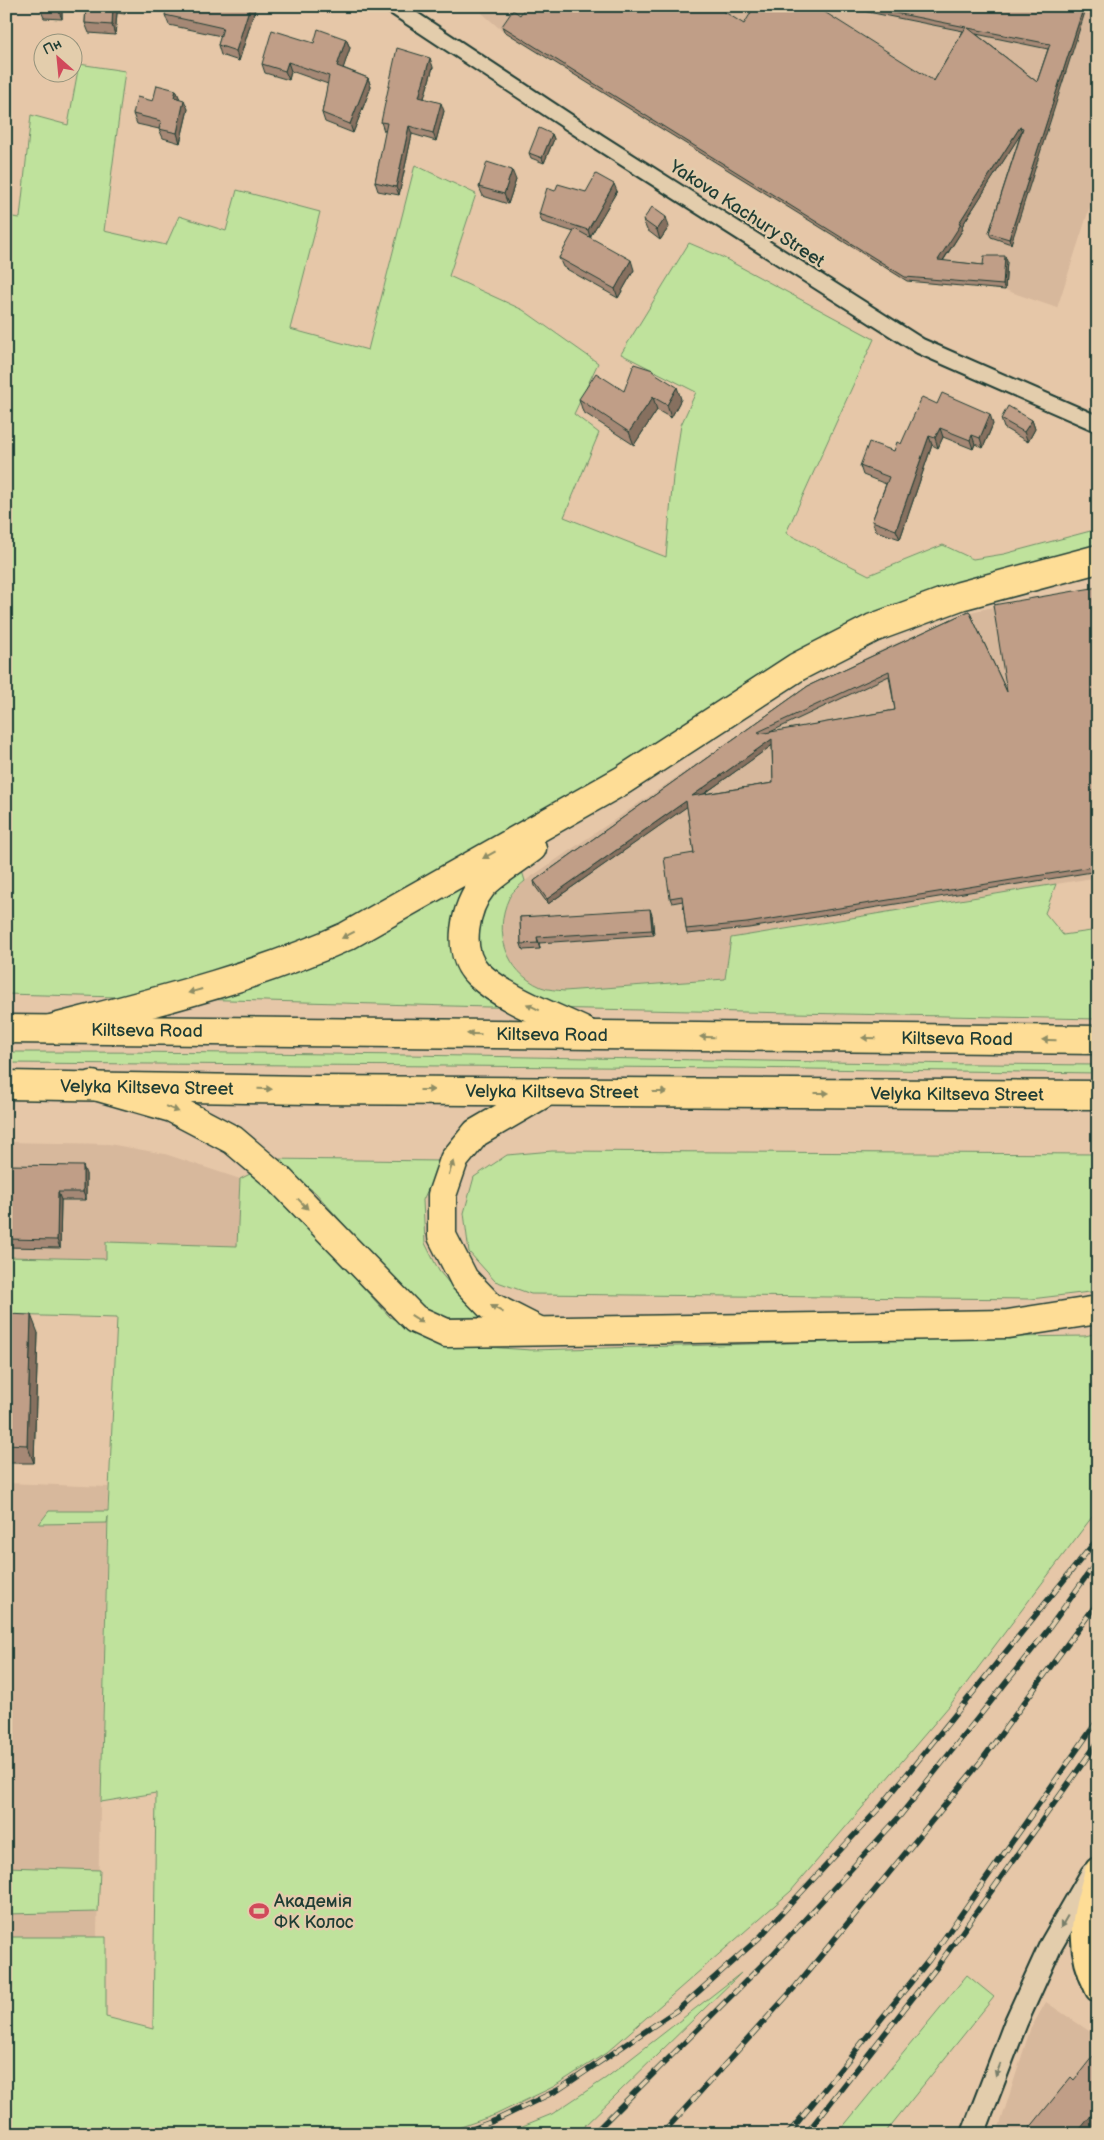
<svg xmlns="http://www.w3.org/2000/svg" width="1104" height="2140" font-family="'Balsamiq Sans',sans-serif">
<rect width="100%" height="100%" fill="#e6c7a8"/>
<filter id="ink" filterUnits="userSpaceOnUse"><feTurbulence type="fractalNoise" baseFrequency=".02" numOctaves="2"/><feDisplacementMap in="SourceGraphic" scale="10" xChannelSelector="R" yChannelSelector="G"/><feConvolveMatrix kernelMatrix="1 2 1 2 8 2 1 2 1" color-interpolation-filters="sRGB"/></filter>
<g filter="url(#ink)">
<path fill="#d7b89c" d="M 484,6 L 1098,6 L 1098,182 L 1057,308 L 1005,290 L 907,281 L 499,28 L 482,13 Z
M 1098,588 L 1098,877 L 731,938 L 725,979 L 564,991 L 542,988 L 525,978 L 508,957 L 502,937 L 503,915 L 510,896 L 525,881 L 810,686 L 889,646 L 971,612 L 1036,597 Z
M 6,1142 L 109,1144 L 165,1154 L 240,1179 L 237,1246 L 107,1242 L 106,1259 L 6,1257 Z
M 6,1483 L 108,1487 L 92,2134 L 6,2134 Z
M 1046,2002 L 1098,2037 L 1098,2134 L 997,2134 L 1030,2030 Z"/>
<path fill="#bfe29c" stroke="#6f9068" d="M 79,64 L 125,71 L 104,231 L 166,245 L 179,216 L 226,231 L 237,190 L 320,212 L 290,329 L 368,350 L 415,165 L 476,194 L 449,276 L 523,310 L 598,363 L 574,414 L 599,433 L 564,517 L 666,557 L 673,477 L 681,425 L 696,392 L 621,354 L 689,243 L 722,257 L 874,339 L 786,533 L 869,575 L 943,545 L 973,559 L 1004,554 L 1098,529 L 1098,548 L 962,586 L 861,618 L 795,653 L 518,858 L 525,881 C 519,886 512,892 509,898 C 493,932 506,972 541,987 C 548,990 557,990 564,991 L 725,979 L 731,938 L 1056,884 L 1045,913 L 1063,935 L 1098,930 L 1098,1019 L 489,1007 L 6,994 L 6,216 L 20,218 L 31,115 L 68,125 Z
M 6,1052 C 370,1051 734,1063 1098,1065 L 1098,1073 L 737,1068 L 6,1063 Z
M 552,1151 L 1098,1154 L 1098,1291 L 1031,1299 L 531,1294 L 495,1281 L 469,1252 L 464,1213 L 474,1177 L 507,1155 Z
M 268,1159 L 441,1161 L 423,1200 L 425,1243 L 439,1271 L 465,1302 L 488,1317 L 442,1318 L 408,1296 L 315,1192 Z
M 252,1173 L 292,1209 L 390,1317 L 439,1344 L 531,1350 L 1007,1337 L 1085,1336 L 1098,1333 L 1098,1509 L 950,1705 L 791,1891 L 606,2053 L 553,2087 L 495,2115 L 441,2134 L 6,2134 L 6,1937 L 106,1937 L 106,2017 L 153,2029 L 156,1793 L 101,1802 L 108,1516 L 107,1523 L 39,1524 L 49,1511 L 108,1511 L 117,1318 L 6,1315 L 6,1257 L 106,1259 L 106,1242 L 237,1246 L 240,1179 Z
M 6,1867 L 100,1870 L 98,1912 L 6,1914 Z
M 741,1973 L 576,2134 L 503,2134 L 552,2114 L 606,2078 Z
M 967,1975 L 994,1997 L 884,2134 L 837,2134 Z"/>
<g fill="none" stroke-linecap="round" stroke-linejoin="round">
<defs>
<path id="street" d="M 393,6 L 599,142 L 920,346 L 1098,424"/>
<path id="secondary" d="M 973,2134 L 1016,2022 L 1051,1945 L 1092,1874"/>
<path id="primary" d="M 1098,1870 C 1085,1915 1075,1944 1098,1989"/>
<g id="highway">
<path d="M 532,848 C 519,858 494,873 483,885 C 465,907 455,952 478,974 C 507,1001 550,1015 585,1032"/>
<path id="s1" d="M 6,1029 L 1098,1040"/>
<path d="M 51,1029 C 151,1003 252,979 347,936 L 623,780 L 797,667 L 873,628 L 960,596 L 1098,559"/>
<path id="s2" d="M 6,1085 L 310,1090 L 1098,1095"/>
<path d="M 92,1085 L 172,1108 L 233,1140 L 279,1179 L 415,1319 L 446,1333 L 1008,1324 L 1098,1310"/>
<path d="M 537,1330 L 490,1306 L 464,1279 L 442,1236 L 442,1195 L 454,1160 L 476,1133 L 548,1091"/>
</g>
</defs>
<use href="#street" stroke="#1f3d34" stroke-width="19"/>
<use href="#secondary" stroke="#1f3d34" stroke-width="26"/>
<use href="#primary" stroke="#1f3d34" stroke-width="29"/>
<use href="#highway" stroke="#1f3d34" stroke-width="31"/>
<use href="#street" stroke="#e3cdac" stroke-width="15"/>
<use href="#secondary" stroke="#e3cdac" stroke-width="22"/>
<use href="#primary" stroke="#fedd96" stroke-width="25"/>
<use href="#highway" stroke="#fedd96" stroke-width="28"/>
<defs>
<path id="rail" d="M 459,2134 L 496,2120 L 558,2090 L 680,2008 L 759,1938 L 882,1805 L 1098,1538
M 593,2134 L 773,1954 L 899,1817 L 1047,1631 L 1098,1560
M 662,2134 L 796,1986 L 982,1760 L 1098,1602
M 788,2134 L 929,1960 L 1098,1720
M 806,2134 L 937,1967 L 1098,1742"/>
</defs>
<use href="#rail" stroke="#1f3d34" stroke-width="5.5"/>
<use href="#rail" stroke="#e3cdac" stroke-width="4" stroke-dasharray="11" stroke-linecap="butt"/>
</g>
<path fill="#a58874" stroke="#1f3d34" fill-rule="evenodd" d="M 30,6 L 62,6 L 62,19 L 44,18 L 40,8 Z
M 86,6 L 126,6 L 125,14 L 117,13 L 115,35 L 89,33 L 85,23 Z
M 256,6 L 239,61 L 221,55 L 218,45 L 221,36 L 169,25 L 165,15 Z
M 293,6 L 311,6 L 310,11 Z
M 838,6 L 1045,6 L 1061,10 L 1011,244 L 991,237 L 989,233 L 1021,133 L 962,226 L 963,229 L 943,261 L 983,265 L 1007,261 L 1005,290 L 907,281 L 504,31 L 502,26 L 520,15 L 621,11 L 744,24 L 934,81 L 963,31 ZM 976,34 L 1048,49 L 1037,82 Z
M 346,39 L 350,48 L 343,68 L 368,78 L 371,87 L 353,133 L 325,122 L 322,113 L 328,84 L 291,71 L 289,80 L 265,73 L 262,64 L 314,43 Z
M 433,67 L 424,98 L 444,111 L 436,141 L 412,134 L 399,195 L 378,191 L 375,182 L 386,131 L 384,131 L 381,122 Z
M 176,90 L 179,98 L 188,109 L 180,143 L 163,138 L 159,129 L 137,124 L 133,114 L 153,101 Z
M 552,134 L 554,139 L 544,163 L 531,158 L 529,153 Z
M 516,180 L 508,204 L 483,196 L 479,187 Z
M 617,191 L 590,237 L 587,236 L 634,270 L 618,298 L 563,267 L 559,258 L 574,232 L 542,222 L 539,214 L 586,192 Z
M 643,220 L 669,227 L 660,240 L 647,230 Z
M 654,373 L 681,399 L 671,418 L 657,410 L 634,445 L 583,412 L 579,399 L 624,391 Z
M 937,404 L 993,424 L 983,448 L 975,444 L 973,449 L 943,437 L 938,448 L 932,445 L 900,539 L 876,531 L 872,521 L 886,484 L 863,475 L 860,466 L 894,451 Z
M 1001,419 L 1032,420 L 1035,429 L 1028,442 L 1004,428 Z
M 1098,587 L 1098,871 L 749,928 L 687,934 L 686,929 L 683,901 L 672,903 L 670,898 L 694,853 L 687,806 L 548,904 L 535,886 L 534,881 L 808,686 L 969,611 L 1007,692 ZM 889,676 L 895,710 L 768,733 ZM 772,745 L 773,783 L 704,794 Z
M 652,915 L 654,935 L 539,943 L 540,949 L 523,950 L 521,944 L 520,917 Z
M 6,1165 L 86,1174 L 86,1200 L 61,1200 L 60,1248 L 6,1247 Z
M 6,1314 L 38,1333 L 34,1463 L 6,1463 Z"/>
<path fill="#866f5e" stroke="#1f3d34" d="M 58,6 L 62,6 L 62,19 L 58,9 Z
M 113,6 L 114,6 L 117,13 L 115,35 L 112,25 Z
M 122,6 L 126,6 L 125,14 Z
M 250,6 L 256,6 L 239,61 L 236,51 Z
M 308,6 L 311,6 L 310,11 Z
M 1084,6 L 1087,6 L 1011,244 L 1009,239 Z
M 346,39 L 350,48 L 341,75 L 337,66 Z
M 430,58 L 433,67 L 422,105 L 419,97 Z
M 288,62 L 291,71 L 289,80 L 285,71 Z
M 368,78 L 371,87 L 353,133 L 350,124 Z
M 176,90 L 180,99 L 174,97 Z
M 184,100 L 188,109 L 180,143 L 177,133 Z
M 441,103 L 444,111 L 436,141 L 433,133 Z
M 409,126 L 412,134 L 399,195 L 396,187 Z
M 1020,127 L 1022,132 L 962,226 L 963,229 L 940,265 L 938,260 L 959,223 Z
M 552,134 L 554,139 L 544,163 L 542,158 Z
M 512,170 L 516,180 L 508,204 L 504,194 Z
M 614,184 L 617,191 L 590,237 L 588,230 Z
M 666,217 L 669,227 L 660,240 L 657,230 Z
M 1005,256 L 1007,261 L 1005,290 L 1003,285 Z
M 631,260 L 634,270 L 618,298 L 615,289 Z
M 677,387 L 681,399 L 671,418 L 667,405 Z
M 653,397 L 657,410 L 634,445 L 629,432 Z
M 990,414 L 993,424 L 983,448 L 980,438 Z
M 1032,420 L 1035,429 L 1028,442 L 1024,432 Z
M 940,428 L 943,437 L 938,448 L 935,438 Z
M 972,435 L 975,444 L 973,449 L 970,440 Z
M 929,436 L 932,445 L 900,539 L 896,530 Z
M 772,739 L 774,744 L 694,801 L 692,796 Z
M 686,801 L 688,806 L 548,904 L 547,899 Z
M 650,909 L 652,915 L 654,935 L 652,930 Z
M 537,937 L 539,943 L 540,949 L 538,943 Z
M 83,1166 L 86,1174 L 86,1200 L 83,1192 Z
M 58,1192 L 61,1200 L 60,1248 L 57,1240 Z
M 31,1315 L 38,1333 L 34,1463 L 27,1445 Z
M 1098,2087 L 1098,2133 L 1076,2134 L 1092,2094 Z"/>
<path fill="#c09e87" stroke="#1f3d34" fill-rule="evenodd" d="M 40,6 L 58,6 L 58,9 L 40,8 Z
M 86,6 L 113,6 L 112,25 L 85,23 Z
M 167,6 L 250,6 L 236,51 L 218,45 L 223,28 L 165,15 Z
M 526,6 L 613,6 L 621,11 L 623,6 L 715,6 L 744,24 L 755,6 L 815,6 L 934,81 L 966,27 L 860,6 L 1045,6 L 1061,10 L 1062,6 L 1084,6 L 1009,239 L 989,233 L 1023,128 L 1020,127 L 959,223 L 961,224 L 938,260 L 983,265 L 984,256 L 1005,256 L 1003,285 L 905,277 L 502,26 L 513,10 L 520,15 ZM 968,28 L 1050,44 L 1037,82 Z
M 318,29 L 346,39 L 337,66 L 368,78 L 350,124 L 322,113 L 329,76 L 288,62 L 285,71 L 262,64 L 272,30 L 314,43 Z
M 397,48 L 430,58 L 419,97 L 441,103 L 433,133 L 409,126 L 396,187 L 375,182 L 387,123 L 381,122 Z
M 157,85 L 176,90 L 174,97 L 184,100 L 177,133 L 159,129 L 161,121 L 133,114 L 137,97 L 153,101 Z
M 539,128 L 552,134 L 542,158 L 529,153 Z
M 487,162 L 512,170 L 504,194 L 479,187 Z
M 596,174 L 614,184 L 588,230 L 539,214 L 547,188 L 555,191 L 558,184 L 586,192 Z
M 652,207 L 666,217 L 657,230 L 643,220 Z
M 575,229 L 631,260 L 615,289 L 559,258 Z
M 634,364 L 653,370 L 653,372 L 677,387 L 667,405 L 653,397 L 629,432 L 579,399 L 596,373 L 624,391 Z
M 942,393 L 990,414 L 980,438 L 972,435 L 970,440 L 940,428 L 935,438 L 929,436 L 896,530 L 872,521 L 889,477 L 860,466 L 869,442 L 894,451 L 897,442 L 901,444 L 922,397 L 937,404 Z
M 1008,406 L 1032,420 L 1024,432 L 1001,419 Z
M 1098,587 L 1098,866 L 747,923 L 686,929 L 682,896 L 670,898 L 664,858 L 694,853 L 686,801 L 547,899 L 534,881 L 808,686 L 969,611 L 1007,692 L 993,605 ZM 889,671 L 895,710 L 759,734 L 758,732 ZM 772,739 L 773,783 L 692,796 Z
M 650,909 L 652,930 L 537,937 L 538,943 L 521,944 L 520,917 Z
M 6,1165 L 83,1166 L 83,1192 L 58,1192 L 57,1240 L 6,1239 Z
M 6,1314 L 31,1315 L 27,1445 L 6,1444 Z
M 1093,2056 L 1098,2060 L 1098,2087 L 1092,2094 L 1098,2099 L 1098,2107 L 1076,2134 L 1025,2134 L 1071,2077 L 1074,2080 Z"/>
<defs><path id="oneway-solid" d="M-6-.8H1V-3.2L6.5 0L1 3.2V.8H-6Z" transform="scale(1.25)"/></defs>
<g fill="#8e8d65">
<use href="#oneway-solid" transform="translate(489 855) rotate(151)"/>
<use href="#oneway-solid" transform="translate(348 935) rotate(153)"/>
<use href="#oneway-solid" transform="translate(195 991) rotate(164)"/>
<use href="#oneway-solid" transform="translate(533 1007) rotate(-154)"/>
<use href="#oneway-solid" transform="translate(474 1034) rotate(-179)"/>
<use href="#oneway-solid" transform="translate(707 1037) rotate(-179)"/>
<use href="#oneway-solid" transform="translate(869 1038) rotate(-179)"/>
<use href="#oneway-solid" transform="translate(1049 1040) rotate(-179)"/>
<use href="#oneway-solid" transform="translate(265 1089) rotate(1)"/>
<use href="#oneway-solid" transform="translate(427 1090)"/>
<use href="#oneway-solid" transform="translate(660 1092)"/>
<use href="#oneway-solid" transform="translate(822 1093)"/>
<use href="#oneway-solid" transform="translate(172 1109) rotate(22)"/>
<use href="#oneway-solid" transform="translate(451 1168) rotate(-72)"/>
<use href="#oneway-solid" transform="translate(303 1204) rotate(46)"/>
<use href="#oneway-solid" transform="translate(497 1309) rotate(-151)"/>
<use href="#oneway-solid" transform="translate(417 1319) rotate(33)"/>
</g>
<g fill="#777e6a">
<use href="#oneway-solid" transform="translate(1064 1922) rotate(120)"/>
<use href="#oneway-solid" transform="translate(998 2070) rotate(111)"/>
</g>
</g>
<defs>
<symbol id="stadium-bare" viewBox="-9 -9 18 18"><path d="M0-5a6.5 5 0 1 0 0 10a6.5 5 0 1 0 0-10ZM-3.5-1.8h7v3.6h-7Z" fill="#d1495b" stroke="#e3cdac" stroke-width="2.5" paint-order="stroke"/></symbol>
</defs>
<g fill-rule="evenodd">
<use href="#stadium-bare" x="245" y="1897" width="28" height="28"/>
</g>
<g text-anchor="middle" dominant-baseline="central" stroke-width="5" stroke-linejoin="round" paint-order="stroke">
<g font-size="18" fill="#1f3d34" stroke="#e3cdac">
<text transform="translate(747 214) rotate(33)">Yakova Kachury Street</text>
<text stroke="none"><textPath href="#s1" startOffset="141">Kiltseva Road</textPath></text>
<text stroke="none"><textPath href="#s1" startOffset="546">Kiltseva Road</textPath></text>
<text stroke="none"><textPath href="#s1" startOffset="951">Kiltseva Road</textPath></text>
<text stroke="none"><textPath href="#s2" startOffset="141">Velyka Kiltseva Street</textPath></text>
<text stroke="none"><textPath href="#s2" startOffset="546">Velyka Kiltseva Street</textPath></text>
<text stroke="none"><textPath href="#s2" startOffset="951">Velyka Kiltseva Street</textPath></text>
</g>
<g font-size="18" fill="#1f3d34" stroke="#e3cdac" text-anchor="start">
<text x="274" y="1901">Академія<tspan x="274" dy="21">ФК Колос</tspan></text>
</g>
</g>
<rect width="1104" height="2140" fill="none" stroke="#e3cdac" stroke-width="25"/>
<rect x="12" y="12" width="1079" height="2115" fill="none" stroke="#1f3d34" stroke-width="2" filter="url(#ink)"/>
<g transform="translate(58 58) rotate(333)"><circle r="24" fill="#e3cdac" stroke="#95937c"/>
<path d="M0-4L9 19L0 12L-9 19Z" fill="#d1495b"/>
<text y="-8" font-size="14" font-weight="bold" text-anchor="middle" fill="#1f3d34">Пн</text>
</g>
</svg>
